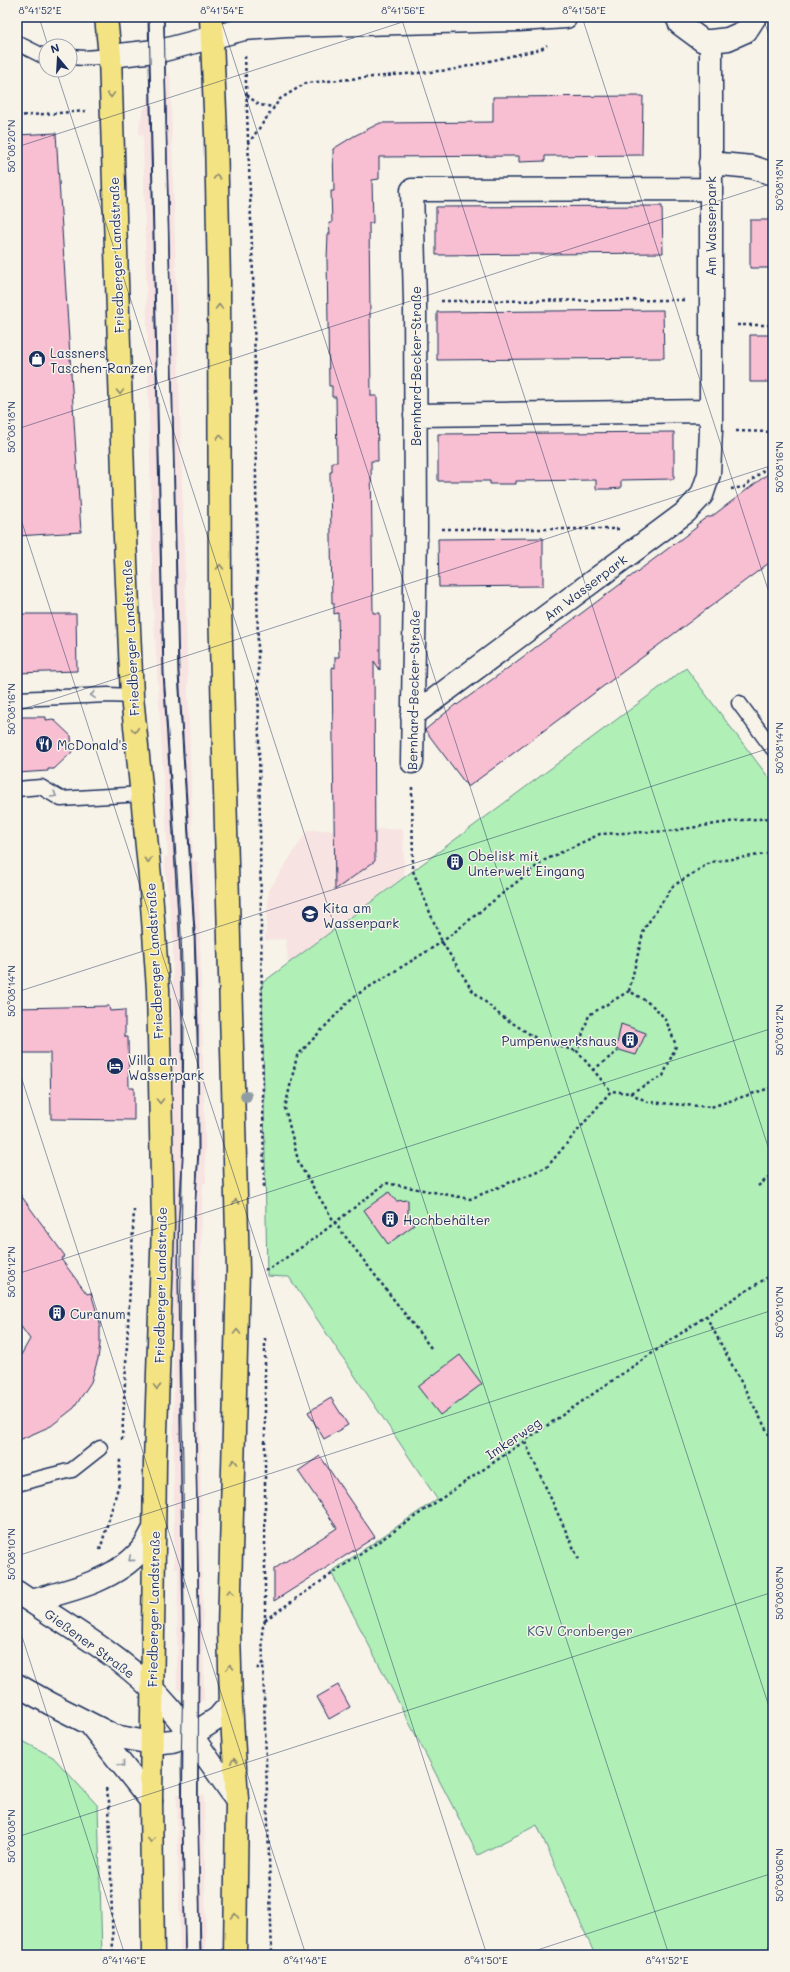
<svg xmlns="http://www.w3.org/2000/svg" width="790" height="1972" font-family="Mali,sans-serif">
<rect width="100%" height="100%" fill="#f7f3e8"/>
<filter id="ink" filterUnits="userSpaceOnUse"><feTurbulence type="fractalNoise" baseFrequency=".025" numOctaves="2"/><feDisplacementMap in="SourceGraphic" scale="8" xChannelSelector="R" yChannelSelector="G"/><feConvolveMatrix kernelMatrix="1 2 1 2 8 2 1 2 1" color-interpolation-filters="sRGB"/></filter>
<g filter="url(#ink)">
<path fill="#f7e3e1" d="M 170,72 L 193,861 L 198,862 L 206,1183 L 203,1183 L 198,1315 L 204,1700 L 196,1704 L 177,1688 L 178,1568 L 174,1568 L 173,935 L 164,857 L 168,856 L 153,600 L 143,134 L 139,135 L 140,121 L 151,90 L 158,81 Z
M 403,829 L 404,876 L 288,964 L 286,939 L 265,940 L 269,890 L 308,830 Z
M 177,1794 L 204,1795 L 206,1955 L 180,1955 Z"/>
<path fill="#b0efb6" stroke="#668f8a" d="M 686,668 L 769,778 L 773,775 L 773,1955 L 595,1955 L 537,1825 L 478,1855 L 331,1572 L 437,1499 L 289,1277 L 267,1276 L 262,983 Z
M 17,1738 L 53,1757 L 98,1806 L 102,1955 L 17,1955 Z"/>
<path fill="#f8bed1" stroke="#1b2f5e" d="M 643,96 L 642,155 L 545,156 L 545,161 L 519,162 L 519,156 L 379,157 L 379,179 L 372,180 L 373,223 L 369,223 L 371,396 L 377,396 L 378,461 L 371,461 L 373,613 L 380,613 L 380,670 L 374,661 L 375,861 L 335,890 L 332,667 L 335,668 L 335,657 L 339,657 L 338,613 L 334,614 L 334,603 L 332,603 L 330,472 L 332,472 L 332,462 L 337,462 L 336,397 L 332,397 L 332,386 L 329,386 L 327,259 L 328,234 L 330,234 L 329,223 L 332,223 L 331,191 L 334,191 L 333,149 L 354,136 L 380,123 L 493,122 L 493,97 Z
M 56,133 L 81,532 L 17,536 L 17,135 Z
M 662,206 L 663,253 L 436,255 L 436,207 Z
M 750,220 L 773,220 L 773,268 L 750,268 Z
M 663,310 L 664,358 L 437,360 L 437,312 Z
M 750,335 L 773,335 L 773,382 L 750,382 Z
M 674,432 L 674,479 L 621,480 L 621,488 L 609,489 L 596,489 L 596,480 L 516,481 L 516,484 L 490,484 L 490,481 L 438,481 L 438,434 Z
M 773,470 L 773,560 L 468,787 L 425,730 L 456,704 L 457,705 L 504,671 L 697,527 L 696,525 L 707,517 L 711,517 Z
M 543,538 L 543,586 L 439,587 L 438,539 Z
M 17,614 L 76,614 L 77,671 L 17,673 Z
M 17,717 L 46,717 L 46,720 L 53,719 L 71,736 L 72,752 L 54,769 L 48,769 L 48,771 L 17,773 Z
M 109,1006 L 110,1011 L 125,1010 L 125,1037 L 128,1037 L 129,1088 L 134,1088 L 134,1120 L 51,1119 L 50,1053 L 17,1053 L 17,1008 Z
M 621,1024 L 646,1033 L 636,1055 L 616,1049 Z
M 17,1190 L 65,1256 L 61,1259 L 87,1294 L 91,1293 L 100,1323 L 100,1344 L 98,1359 L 91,1382 L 74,1408 L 51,1426 L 17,1441 L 17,1359 L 21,1355 L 30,1339 L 17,1321 Z
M 389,1192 L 396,1201 L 408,1200 L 408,1217 L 414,1225 L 388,1244 L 364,1210 Z
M 460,1355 L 482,1384 L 440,1415 L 418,1387 Z
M 331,1398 L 348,1425 L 324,1439 L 308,1412 Z
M 320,1456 L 375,1537 L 274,1601 L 274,1569 L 337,1528 L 298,1471 Z
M 338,1685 L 350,1707 L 329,1719 L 317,1697 Z"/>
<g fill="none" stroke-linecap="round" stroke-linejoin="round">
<defs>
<path id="lane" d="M 156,17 L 171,672 L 187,932 L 190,1025 L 191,1150 L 186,1226 L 186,1283 L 191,1632 L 190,1801 L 193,1955
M 17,43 L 41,55 L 46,56
M 70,57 L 85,58 L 110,56
M 17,699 L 108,695 L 132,696
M 739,703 L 773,749
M 17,789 L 41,787 L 61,799 L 142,794
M 17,1484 L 72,1470 L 100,1448"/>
<path id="street" d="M 677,17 L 680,24 L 703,41 L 711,41 L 728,39 L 746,31 L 755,17
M 110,56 L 164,50 L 244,29 L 286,26 L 519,20 L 566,17
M 710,163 L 752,167 L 773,174
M 415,415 L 711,411
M 412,716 L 686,512 L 702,495 L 709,474 L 711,430 L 711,41
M 412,762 L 416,529 L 415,301 L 412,190 L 710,189"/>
<path id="secondary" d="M 17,1592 C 62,1623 113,1651 152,1689 C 185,1722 210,1763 237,1800
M 31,1601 C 68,1591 115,1581 141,1550 C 147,1544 150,1535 154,1529
M 17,1685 L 51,1704 L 114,1736 L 152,1743 L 172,1741 L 190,1736 L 218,1718 L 231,1703
M 93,1728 L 151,1801"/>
<path id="primary" d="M 106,17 L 110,56 L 125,538 L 132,696 L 150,877 L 158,989 L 163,1224 L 155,1462 L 151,1801 L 153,1955
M 211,17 L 216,134 L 219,282 L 220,606 L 238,1270 L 229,1631 L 231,1703 L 237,1800 L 235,1955"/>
</defs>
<use href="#lane" stroke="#1b2f5e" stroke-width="17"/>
<use href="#street" stroke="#1b2f5e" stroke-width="25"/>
<use href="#secondary" stroke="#1b2f5e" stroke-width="25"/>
<use href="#primary" stroke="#1b2f5e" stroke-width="25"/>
<path stroke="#1b2f5e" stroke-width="2.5" stroke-dasharray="3 3" stroke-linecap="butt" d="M 245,56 L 254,303 L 264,1189
M 247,95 L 259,105 L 274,107
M 17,116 L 86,111
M 248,144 L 280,99 L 306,83 L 451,70 L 541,49 L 547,45
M 441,301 L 684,300
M 737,325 L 773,325
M 736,431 L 773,432
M 731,489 L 744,487 L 773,462
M 442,529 L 619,529
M 412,787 L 413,871 L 442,942 L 472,990 L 500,1015 L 542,1042 L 577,1051
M 629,991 L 644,929 L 673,886 L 711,862 L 773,853
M 593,1070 L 618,1051
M 630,1093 L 648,1102 L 711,1107 L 773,1087
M 758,1186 L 773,1174
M 265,1269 L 268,1270 L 315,1238 L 386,1183 L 470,1199 L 547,1167 L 611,1091 L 630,1093 L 663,1076 L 676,1046 C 665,1013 659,1008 629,991 L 589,1015 L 577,1051 L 611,1091
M 768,1278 L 773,1287
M 706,1316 L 773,1442
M 265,1338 L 265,1620 L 262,1630 L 272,1955
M 431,1348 L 335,1223 L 299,1164 L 285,1108 L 297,1056 L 353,997 L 442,942 L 543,861 L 600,834 L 670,831 L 742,820 L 772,818 L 773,820
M 122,1440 L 134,1210
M 525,1442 L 580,1562
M 100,1550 L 119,1484 L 120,1459
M 265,1620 L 706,1316 L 773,1274
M 257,1669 L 264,1661
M 106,1788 L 109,1801 L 113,1955
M 763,1950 L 773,1946"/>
<use href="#lane" stroke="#f7f3e8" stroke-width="14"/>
<use href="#street" stroke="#f7f3e8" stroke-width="22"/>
<use href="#secondary" stroke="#f7f3e8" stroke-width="22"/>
<use href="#primary" stroke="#f4e382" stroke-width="22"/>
<path stroke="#1b2f5e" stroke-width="1" d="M 149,17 L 164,674 L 181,933 L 184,1025 L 180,1342 L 183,1460 L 184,1632 L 181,1766 L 185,1955
M 164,17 L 178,673 L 194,932 L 198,1070 L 198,1150 L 194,1225 L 193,1284 L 199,1632 L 198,1801 L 200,1955"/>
</g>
<circle fill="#8e9ca6" cx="246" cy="1096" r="6"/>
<defs><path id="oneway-chevron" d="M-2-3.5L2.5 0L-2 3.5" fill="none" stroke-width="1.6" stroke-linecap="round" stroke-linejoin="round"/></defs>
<g stroke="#888970">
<use href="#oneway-chevron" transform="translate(111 95) rotate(88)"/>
<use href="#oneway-chevron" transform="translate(217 177) rotate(-91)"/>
<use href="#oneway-chevron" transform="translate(219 307) rotate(-90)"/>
<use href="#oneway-chevron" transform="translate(120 392) rotate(88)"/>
<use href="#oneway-chevron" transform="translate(220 437) rotate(-90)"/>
<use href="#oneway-chevron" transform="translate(220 567) rotate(-90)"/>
<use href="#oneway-chevron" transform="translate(135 730) rotate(85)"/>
<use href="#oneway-chevron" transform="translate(148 860) rotate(84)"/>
<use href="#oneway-chevron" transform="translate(160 1101) rotate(89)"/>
<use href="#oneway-chevron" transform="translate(236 1202) rotate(-92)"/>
<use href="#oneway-chevron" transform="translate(237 1332) rotate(-89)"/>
<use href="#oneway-chevron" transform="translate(157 1387) rotate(92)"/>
<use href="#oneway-chevron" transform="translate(234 1462) rotate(-89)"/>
<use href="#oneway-chevron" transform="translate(230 1592) rotate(-89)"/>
<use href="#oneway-chevron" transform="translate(230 1667) rotate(-91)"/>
<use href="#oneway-chevron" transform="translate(234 1761) rotate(-93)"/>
<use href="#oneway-chevron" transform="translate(151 1840) rotate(89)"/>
<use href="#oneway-chevron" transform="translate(235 1916) rotate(-89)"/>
</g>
<g stroke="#8991a3">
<use href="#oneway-chevron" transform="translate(93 695) rotate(177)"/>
<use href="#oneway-chevron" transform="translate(54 795) rotate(31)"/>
<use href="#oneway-chevron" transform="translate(131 1559) rotate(140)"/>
<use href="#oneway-chevron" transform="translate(122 1764) rotate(52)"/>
</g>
</g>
<path fill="none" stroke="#1b2f5e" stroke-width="1" stroke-opacity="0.45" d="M 39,17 L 48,46M 220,17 L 773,1719M 401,17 L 773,1162M 582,17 L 773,605M 763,17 L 773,48M 56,70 L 669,1955M 17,147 L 418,17M 17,429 L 773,183M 17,507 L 487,1955M 17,711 L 773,465M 17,992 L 773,747M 17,1064 L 306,1955M 17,1274 L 773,1028M 17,1556 L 773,1310M 17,1621 L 125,1955M 17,1837 L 773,1592M 522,1955 L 773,1873"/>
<defs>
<symbol id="shop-disc" viewBox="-11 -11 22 22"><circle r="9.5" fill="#1b2f5e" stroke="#f7f3e8"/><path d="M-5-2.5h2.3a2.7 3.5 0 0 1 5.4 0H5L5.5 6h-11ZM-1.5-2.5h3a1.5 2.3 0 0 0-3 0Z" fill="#fff"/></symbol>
<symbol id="restaurant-disc" viewBox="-11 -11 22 22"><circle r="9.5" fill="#1b2f5e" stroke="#f7f3e8"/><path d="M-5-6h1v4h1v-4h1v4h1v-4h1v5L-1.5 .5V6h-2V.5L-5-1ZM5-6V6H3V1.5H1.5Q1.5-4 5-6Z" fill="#fff"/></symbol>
<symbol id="building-disc" viewBox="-11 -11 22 22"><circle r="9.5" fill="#1b2f5e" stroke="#f7f3e8"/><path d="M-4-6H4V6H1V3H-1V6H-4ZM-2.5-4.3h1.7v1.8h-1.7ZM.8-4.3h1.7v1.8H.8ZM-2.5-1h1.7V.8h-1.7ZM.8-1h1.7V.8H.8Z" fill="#fff"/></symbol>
<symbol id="school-disc" viewBox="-11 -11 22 22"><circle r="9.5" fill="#1b2f5e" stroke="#f7f3e8"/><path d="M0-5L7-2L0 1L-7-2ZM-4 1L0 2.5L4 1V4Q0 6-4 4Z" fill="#fff"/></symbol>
<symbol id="hotel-disc" viewBox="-11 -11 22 22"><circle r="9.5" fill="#1b2f5e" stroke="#f7f3e8"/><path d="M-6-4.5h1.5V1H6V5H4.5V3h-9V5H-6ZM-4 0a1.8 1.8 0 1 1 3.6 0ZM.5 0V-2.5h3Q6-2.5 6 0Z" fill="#fff"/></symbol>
</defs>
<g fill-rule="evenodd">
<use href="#shop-disc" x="27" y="349" width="20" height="20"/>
<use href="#restaurant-disc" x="34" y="734" width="20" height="20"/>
<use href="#building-disc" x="445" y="852" width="20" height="20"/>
<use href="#school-disc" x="300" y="904" width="20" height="20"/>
<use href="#building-disc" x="620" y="1030" width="20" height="20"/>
<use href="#hotel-disc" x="105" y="1056" width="20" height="20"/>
<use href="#building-disc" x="380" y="1209" width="20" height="20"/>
<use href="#building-disc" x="47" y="1303" width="20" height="20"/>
</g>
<g text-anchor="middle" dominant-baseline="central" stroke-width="3" stroke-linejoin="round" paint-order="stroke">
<g font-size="13" fill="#1b2f5e" stroke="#f7f3e8">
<text transform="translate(710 226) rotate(-90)">Am Wasserpark</text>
<text transform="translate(116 255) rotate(-92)">Friedberger Landstraße</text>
<text transform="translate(415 366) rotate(-90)">Bernhard-Becker-Straße</text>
<text transform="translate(585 587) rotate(-37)">Am Wasserpark</text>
<text transform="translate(130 638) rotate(-93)">Friedberger Landstraße</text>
<text transform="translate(413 690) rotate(-89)">Bernhard-Becker-Straße</text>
<text transform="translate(154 961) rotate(-93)">Friedberger Landstraße</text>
<text transform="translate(160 1285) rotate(-89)">Friedberger Landstraße</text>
<text transform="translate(513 1438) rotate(-34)">Imkerweg</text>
<text transform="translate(153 1609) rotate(-89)">Friedberger Landstraße</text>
<text transform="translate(90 1643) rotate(36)">Gießener Straße</text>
</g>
<g font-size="13" fill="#1b2f5e" stroke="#f7f3e8" text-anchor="start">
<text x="50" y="352">Lassners<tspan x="50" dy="15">Taschen-Ranzen</tspan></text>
<text x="57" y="744">McDonald's</text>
<text x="468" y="855">Obelisk mit<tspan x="468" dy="15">Unterwelt Eingang</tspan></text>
<text x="323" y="907">Kita am<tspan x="323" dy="15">Wasserpark</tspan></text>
<text x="617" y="1040" text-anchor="end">Pumpenwerkshaus</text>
<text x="128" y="1059">Villa am<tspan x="128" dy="15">Wasserpark</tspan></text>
<text x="403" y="1219">Hochbehälter</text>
<text x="70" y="1313">Curanum</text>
</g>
<g font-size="13" fill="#395570" stroke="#f7f3e8">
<text x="580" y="1630">KGV Cronberger</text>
</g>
</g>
<rect width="790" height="1972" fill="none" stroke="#f7f3e8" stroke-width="44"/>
<g transform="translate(58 58) rotate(342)"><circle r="19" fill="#f7f3e8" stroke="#9fa5b1"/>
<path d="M0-3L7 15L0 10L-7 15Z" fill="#1b2f5e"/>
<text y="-6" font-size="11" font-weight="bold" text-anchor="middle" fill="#1b2f5e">N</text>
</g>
<rect x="22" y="22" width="746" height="1928" fill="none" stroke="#1b2f5e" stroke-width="1.5"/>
<g font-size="10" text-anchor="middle" fill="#1b2f5e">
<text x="40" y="14">8°41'52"E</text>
<text x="222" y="14">8°41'54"E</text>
<text x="403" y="14">8°41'56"E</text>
<text x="584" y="14">8°41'58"E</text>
<text transform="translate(11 146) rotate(-90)" y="4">50°08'20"N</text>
<text transform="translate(779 185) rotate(-90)" y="4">50°08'18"N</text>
<text transform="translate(11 427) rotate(-90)" y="4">50°08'18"N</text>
<text transform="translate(779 467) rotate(-90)" y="4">50°08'16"N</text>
<text transform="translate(11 709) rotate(-90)" y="4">50°08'16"N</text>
<text transform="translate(779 748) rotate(-90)" y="4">50°08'14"N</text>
<text transform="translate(11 991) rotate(-90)" y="4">50°08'14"N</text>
<text transform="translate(779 1030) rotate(-90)" y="4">50°08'12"N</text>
<text transform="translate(11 1272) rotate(-90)" y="4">50°08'12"N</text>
<text transform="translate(779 1312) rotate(-90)" y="4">50°08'10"N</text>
<text transform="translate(11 1554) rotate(-90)" y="4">50°08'10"N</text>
<text transform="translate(779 1593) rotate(-90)" y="4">50°08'08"N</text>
<text transform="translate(11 1836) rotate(-90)" y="4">50°08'08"N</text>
<text transform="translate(779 1875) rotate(-90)" y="4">50°08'06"N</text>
<text x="124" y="1964">8°41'46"E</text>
<text x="305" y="1964">8°41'48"E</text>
<text x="486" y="1964">8°41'50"E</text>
<text x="667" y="1964">8°41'52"E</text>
</g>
</svg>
